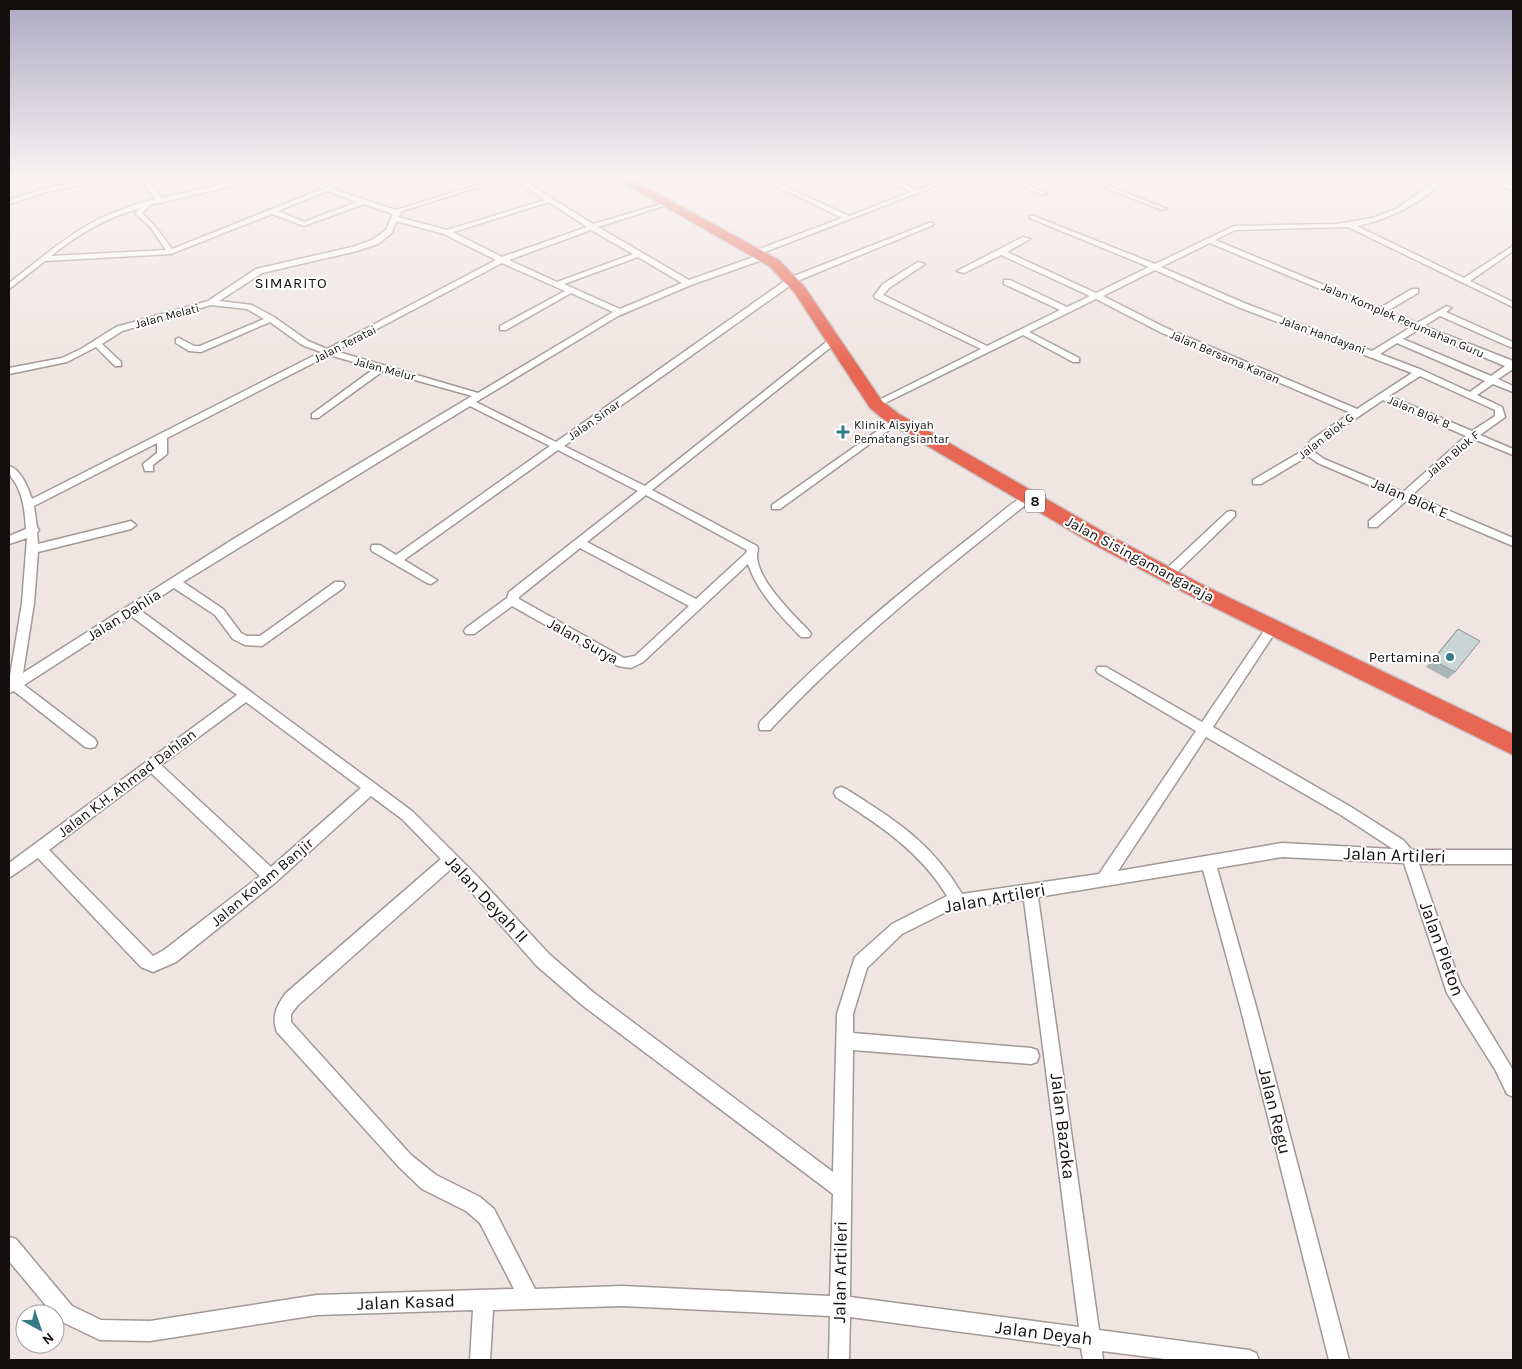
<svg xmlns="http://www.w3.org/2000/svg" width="1522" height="1369" font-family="Karla,sans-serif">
<rect width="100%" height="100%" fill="#f0e5e3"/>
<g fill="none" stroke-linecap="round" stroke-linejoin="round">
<defs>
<path id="street" d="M 109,177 L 120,177 L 47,192 L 9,204 L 9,200 L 46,188 Z
M 139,177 L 145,177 L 162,198 L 253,177 L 262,177 L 238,185 L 150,205 L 142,213 L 155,226 L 172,249 L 322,189 L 301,177 L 308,177 L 327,187 L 337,182 L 334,177 L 340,177 L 344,183 L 333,189 L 396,210 L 503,177 L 518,177 L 593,224 L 669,202 L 669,204 L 598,227 L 689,280 L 759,255 L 765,255 L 765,259 L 691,285 L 618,316 L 476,402 L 556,442 L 789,278 L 929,223 L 933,223 L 933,225 L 795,282 L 564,446 L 645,486 L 830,339 L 836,339 L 836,343 L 652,490 L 757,546 L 758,549 C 750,574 793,614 809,631 L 811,634 L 809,637 L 801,637 C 780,615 758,593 748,564 L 643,662 L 631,668 L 618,666 L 512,606 L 474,634 L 466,634 L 464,631 L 466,628 L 507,598 L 509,592 L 638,491 L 558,450 L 404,560 L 437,580 L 431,584 L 427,583 L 372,551 L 371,548 L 372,545 L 380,545 L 396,555 L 550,446 L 470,406 L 183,582 L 223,609 L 241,633 L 247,636 L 260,636 L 335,582 L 343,582 L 345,585 L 343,588 L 262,646 L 245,645 L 233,639 L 215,615 L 174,588 L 140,610 L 412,811 L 478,877 L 549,954 L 594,993 L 833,1172 L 837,1014 L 853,963 L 855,957 L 892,924 L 947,896 C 920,851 879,825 836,797 L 834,793 L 836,789 L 841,787 L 846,789 C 895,820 931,842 962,894 L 1099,874 L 1196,731 L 1098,673 L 1096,670 L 1098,667 L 1106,667 L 1202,722 L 1268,625 L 1276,625 L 1278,628 L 1276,631 L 1213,727 L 1351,807 L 1403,840 L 1412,850 L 1513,850 L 1513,864 L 1419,864 L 1460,983 L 1513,1070 L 1513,1097 L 1507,1094 L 1496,1071 L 1447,993 L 1404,863 L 1282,857 L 1217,868 L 1257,1010 L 1349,1360 L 1329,1360 L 1241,1010 L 1203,870 L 1038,897 L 1099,1330 L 1249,1350 L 1256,1353 L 1259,1360 L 1173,1360 L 1102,1351 L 1103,1360 L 1083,1360 L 1081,1348 L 850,1317 L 849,1360 L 829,1360 L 830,1316 L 622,1306 L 493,1310 L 490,1360 L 470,1360 L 473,1310 L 317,1315 L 150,1341 L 100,1340 L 58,1320 L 55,1314 L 53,1314 L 9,1261 L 9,1237 L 16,1239 L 72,1306 L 101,1320 L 150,1321 L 317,1295 L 514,1289 L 480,1223 L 466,1211 L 422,1189 L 399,1167 L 277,1032 C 271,1017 277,1005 286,993 L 441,859 L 402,819 L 371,796 L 276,882 L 176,962 L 153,972 L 141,967 L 38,858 L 9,878 L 9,863 L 237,695 L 131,616 L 24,685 L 95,739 L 97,743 L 95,747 L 90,748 L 85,747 L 14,691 L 9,693 L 9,682 L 22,603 L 27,538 L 9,544 L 9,536 L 26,529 C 25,515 24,501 18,488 C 14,478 9,479 9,466 C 21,469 28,488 32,499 L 321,352 L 302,345 L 270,322 L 201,352 L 189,351 L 176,343 L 176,339 L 179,338 L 194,346 L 200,346 L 264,319 L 247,309 L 211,305 L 122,331 L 102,344 L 121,362 L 121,366 L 115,366 L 96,347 L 67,362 L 9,374 L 9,368 L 62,358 L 81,349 L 116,327 L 208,301 L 256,269 L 352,247 L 372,240 L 386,230 L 393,214 L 364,204 L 304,226 L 272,214 L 171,254 L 45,261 L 9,289 L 9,283 C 61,243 88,215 156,199 ZM 511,177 L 545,200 L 447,230 L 398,217 L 402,211 ZM 327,191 L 357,202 L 304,222 L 278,211 ZM 549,202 L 587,227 L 502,257 L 453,232 ZM 141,208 L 135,213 L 151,228 L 166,250 L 51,256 C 78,234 107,217 141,208 ZM 396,221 L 444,234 L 496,260 L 327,349 L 308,341 L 274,317 L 252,305 L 219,301 L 262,273 L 357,251 L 378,244 L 392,233 ZM 591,230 L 633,254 L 557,282 L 509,260 ZM 638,257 L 682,283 L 620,309 L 564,284 ZM 502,263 L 565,291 L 500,326 L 500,330 L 506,330 L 571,293 L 613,312 L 478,393 L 335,351 ZM 329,355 L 375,368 L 312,414 L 312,418 L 318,418 L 383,371 L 472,396 L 235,538 L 23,673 L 34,603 L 38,552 L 131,529 L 136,525 L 131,521 L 38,544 L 37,533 L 39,530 L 37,527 L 34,506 L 157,443 L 157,453 L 143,464 L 145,471 L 153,471 L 153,465 L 167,454 L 167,438 ZM 646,495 L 747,550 L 746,553 L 696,599 L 587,542 ZM 580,548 L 689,606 L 635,656 L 624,658 L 519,599 L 519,597 ZM 246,702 L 361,788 L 271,867 L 161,765 ZM 1206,737 L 1341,815 L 1393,849 L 1282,843 L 1118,871 ZM 151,773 L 260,876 L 164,950 L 153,956 L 49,850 ZM 451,869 L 537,966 L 582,1005 L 833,1194 L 830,1296 L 622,1286 L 535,1289 L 494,1209 L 480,1197 L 436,1175 L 411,1155 L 291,1022 L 291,1014 L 298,1005 ZM 1024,900 L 1079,1327 L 850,1297 L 853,1050 L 1031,1064 L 1037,1062 L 1039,1056 L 1037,1050 L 1031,1048 L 853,1033 L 853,1014 L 867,968 L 902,934 L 950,910 Z
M 758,177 L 765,177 L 849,216 L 911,192 L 880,177 L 888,177 L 917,190 L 951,177 L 959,177 L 757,255 L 754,255 L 754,251 L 842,218 Z
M 1004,177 L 1011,177 L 1047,194 L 1042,195 Z
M 1078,177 L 1086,177 L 1167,209 L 1162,210 Z
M 1441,177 L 1448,177 C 1423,202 1391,219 1357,226 L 1464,278 L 1513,246 L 1513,251 L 1470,281 L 1513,302 L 1513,307 L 1348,227 L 1235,230 L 1215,240 L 1380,308 L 1412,289 L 1418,289 L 1418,293 L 1387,311 L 1417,323 L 1447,306 L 1451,308 L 1446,312 L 1513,342 L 1513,347 L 1510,347 L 1440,316 L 1424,326 L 1513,361 L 1513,369 L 1498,379 L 1513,386 L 1513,392 L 1493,384 L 1477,395 L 1502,407 L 1505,417 L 1480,435 L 1513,449 L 1513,455 L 1474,439 L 1412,495 L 1513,538 L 1513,546 L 1406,501 L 1377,527 L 1369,527 L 1369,521 L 1397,497 L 1318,463 L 1308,456 L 1261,484 L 1253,484 L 1253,480 L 1304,450 L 1311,440 L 1351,413 L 1160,332 L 1096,299 L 1029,332 L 1079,358 L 1079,362 L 1073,362 L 1023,335 L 879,406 L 873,406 L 871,404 L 981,349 L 875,298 L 874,296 L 883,284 L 918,262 L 925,264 L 889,288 L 883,295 L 987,346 L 1060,310 L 1004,284 L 1004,280 L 1010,280 L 1067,307 L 1090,296 L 1001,255 L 964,273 L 957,271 L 1023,237 L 1030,239 L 1007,252 L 1096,293 L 1149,267 L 1030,218 L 1030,216 L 1034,216 L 1155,264 L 1234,226 L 1336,224 L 1373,218 L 1396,209 ZM 1210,243 L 1411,327 L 1372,351 L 1244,303 L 1161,267 ZM 1155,270 L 1238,307 L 1412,373 L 1357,409 L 1166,328 L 1103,296 ZM 1418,330 L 1505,366 L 1491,376 L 1403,339 ZM 1397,343 L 1485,381 L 1470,392 L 1422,370 L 1380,354 ZM 1420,376 L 1495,410 L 1495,416 L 1472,431 L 1389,396 ZM 1383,400 L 1466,436 L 1403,492 L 1324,459 L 1313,451 L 1318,444 Z
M 1481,177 L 1489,177 L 1513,186 L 1513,190 Z
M 897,417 L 900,418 L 900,422 L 780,509 L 772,509 L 772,505 Z
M 1029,494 L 1033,495 L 1033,499 C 941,572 850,644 770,730 L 760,730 L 759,726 L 760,722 C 827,652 901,591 977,532 C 989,523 1017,497 1029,494 Z
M 1231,511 L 1235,512 L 1235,516 L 1171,578 L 1163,578 L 1161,575 L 1163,572 L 1227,512 Z"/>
<path id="highway" d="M 613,177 L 627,177 L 779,260 L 804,286 L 882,401 L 899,414 L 1107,534 L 1205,586 L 1513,734 L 1513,755 L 1191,596 L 1093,544 L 887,422 L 870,408 L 794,292 L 769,266 Z"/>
</defs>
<use href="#street" stroke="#a29896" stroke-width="3"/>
<use href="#highway" stroke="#c6c5c5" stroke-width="3"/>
<use href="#street" fill="#fff" fill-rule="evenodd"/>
<use href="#highway" fill="#e86754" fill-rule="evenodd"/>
</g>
<path fill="#adb6b7" d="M 1458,629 L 1455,672 L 1448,679 L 1426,667 L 1451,637 Z"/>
<path fill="#c9d4d5" stroke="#8d9495" d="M 1458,629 L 1480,641 L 1455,672 L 1433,660 Z"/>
<linearGradient id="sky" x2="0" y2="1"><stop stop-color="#aba9c2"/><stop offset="0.48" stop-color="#f8f3f2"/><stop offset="1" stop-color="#f8f3f2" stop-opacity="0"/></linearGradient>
<rect width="1522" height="368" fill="url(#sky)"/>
<g fill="#367c87" stroke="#fff" stroke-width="2">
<path d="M840.5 424.5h5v5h5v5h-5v5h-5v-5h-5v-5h5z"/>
<circle cx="1450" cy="657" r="5"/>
</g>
<g text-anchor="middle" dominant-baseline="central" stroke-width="4" stroke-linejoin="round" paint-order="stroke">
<g font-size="12" fill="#120f0e" stroke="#fff">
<text transform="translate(167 316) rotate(-15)">Jalan Melati</text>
<text transform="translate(1403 320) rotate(23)">Jalan Komplek Perumahan Guru</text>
<text transform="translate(1323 335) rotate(20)">Jalan Handayani</text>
<text transform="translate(345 344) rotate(-27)">Jalan Teratai</text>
<text transform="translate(1225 357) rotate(23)">Jalan Bersama Kanan</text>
<text transform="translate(385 369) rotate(15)">Jalan Melur</text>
<text transform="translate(1419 412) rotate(23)">Jalan Blok B</text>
<text transform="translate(594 420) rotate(-35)">Jalan Sinar</text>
<text transform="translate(1326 436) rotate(-38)">Jalan Blok G</text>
<text transform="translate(1453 454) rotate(-40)">Jalan Blok F</text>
</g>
<g font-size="12" fill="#120f0e" stroke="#fff" text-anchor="start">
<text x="854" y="425">Klinik Aisyiyah<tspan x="854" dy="14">Pematangsiantar</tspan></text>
</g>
<rect fill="#fff" stroke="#595756" stroke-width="1" x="1025" y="489.5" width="20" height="23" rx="4"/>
<g font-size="14" font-weight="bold" fill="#120f0e">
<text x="1035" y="501">8</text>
</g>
<g font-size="15" letter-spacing="1" fill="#120f0e" stroke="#fff">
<text x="291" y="283">SIMARITO</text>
</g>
<g font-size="15" fill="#120f0e" stroke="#fff">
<text transform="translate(1410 498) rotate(23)">Jalan Blok E</text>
<text transform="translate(1140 559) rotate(28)">Jalan Sisingamangaraja</text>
<text transform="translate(124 615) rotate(-32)">Jalan Dahlia</text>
<text transform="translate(583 641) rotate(29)">Jalan Surya</text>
<text transform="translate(127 783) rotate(-37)">Jalan K.H. Ahmad Dahlan</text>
<text transform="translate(262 882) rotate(-40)">Jalan Kolam Banjir</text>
</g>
<g font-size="15" fill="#120f0e" stroke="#fff" text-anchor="end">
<text x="1440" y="657">Pertamina</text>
</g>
<g font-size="18" fill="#120f0e" stroke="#fff">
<text transform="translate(1395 855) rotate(2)">Jalan Artileri</text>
<text transform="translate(995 898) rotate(-10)">Jalan Artileri</text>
<text transform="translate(487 899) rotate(47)">Jalan Deyah II</text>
<text transform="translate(1442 949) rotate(70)">Jalan Pleton</text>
<text transform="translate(1275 1111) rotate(76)">Jalan Regu</text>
<text transform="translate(1063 1126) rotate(83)">Jalan Bazoka</text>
<text transform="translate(840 1272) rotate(-89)">Jalan Artileri</text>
<text transform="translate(406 1302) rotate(-2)">Jalan Kasad</text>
<text transform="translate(1044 1333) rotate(7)">Jalan Deyah</text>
</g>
</g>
<rect width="1522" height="1369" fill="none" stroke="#120f0e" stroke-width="20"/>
<g transform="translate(40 1329) rotate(140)"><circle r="24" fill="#ffffff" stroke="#a09f9f"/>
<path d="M0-4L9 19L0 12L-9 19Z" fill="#367c87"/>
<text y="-8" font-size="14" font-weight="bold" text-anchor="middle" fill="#120f0e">N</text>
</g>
</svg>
